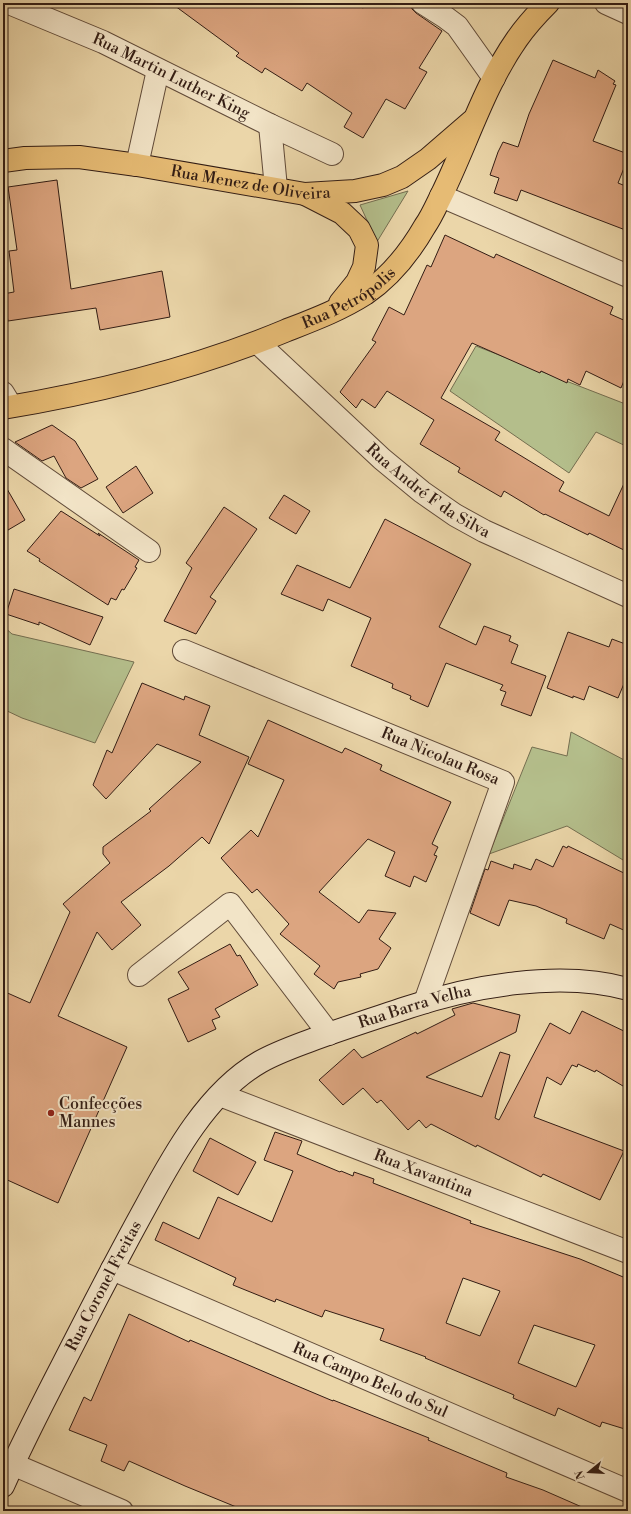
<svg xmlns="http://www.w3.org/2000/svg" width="631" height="1514" font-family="'Libre Bodoni',serif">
<rect width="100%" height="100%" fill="#ebd6a9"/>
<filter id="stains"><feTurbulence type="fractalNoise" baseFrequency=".005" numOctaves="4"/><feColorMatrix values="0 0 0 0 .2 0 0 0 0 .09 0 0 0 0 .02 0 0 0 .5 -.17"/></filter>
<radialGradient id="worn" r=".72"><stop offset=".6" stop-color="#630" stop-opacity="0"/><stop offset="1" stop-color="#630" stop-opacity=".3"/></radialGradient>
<path fill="#b4be8b" stroke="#746e50" d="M 408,191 L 375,245 L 371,229 L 360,205 Z
M 476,346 L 628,405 L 628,447 L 596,432 L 569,473 L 450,391 Z
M 3,626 L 12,634 L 134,662 L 95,743 L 22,718 L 3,709 Z
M 571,732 L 628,762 L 628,863 L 567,826 L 489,854 L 532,747 L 567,756 Z"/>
<path fill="#dca580" stroke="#331d14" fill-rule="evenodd" d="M 171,3 L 355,3 L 363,8 L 369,3 L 411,3 L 412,9 L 416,13 L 442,31 L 419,68 L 427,72 L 405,109 L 386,99 L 363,138 L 344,127 L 352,113 L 307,83 L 302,91 L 265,68 L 262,73 L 236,56 L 239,53 Z
M 553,60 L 595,78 L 598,70 L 615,81 L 613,84 L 616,85 L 593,141 L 628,154 L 628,158 L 618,183 L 628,187 L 628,231 L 521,190 L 517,201 L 494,193 L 499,178 L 490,175 L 498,152 L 503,142 L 518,147 L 529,114 Z
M 57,180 L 71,289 L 162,271 L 170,317 L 100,330 L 96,308 L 8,321 L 3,294 L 14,292 L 9,251 L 17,250 L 8,187 Z
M 445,235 L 494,258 L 496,254 L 613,307 L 610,314 L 628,322 L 628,371 L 621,388 L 586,371 L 580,385 L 568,379 L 567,383 L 541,371 L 540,373 L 472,343 L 441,398 L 500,432 L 495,440 L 564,482 L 559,491 L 609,516 L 628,475 L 628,552 L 589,533 L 588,535 L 545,514 L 544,515 L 504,491 L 501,497 L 458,472 L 460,468 L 420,444 L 434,420 L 387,391 L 375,408 L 362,399 L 356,408 L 340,392 L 376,342 L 372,340 L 389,307 L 404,315 L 427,265 L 431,267 Z
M 52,425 L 75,441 L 98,479 L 81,488 L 66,478 L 54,456 L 42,461 L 15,442 Z
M 136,466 L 153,493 L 123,513 L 106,487 Z
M 3,482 L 25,520 L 3,533 Z
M 284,495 L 310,511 L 296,534 L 269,518 Z
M 224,507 L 257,529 L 210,597 L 216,601 L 196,634 L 164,621 L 192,568 L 186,563 Z
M 61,511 L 100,536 L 98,533 L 139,560 L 135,567 L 137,568 L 124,590 L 122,589 L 116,600 L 111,598 L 108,605 L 39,561 L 40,559 L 27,551 Z
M 385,519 L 471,564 L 439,627 L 476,645 L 484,626 L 511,636 L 509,641 L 518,645 L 511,663 L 546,676 L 531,716 L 501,705 L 506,692 L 500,690 L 503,685 L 446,663 L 428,707 L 410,699 L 411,696 L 392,688 L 393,684 L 351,666 L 371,618 L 328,599 L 323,611 L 281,594 L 297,565 L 350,588 Z
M 14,589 L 103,617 L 90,645 L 39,622 L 39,625 L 6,614 Z
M 568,632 L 609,647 L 612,639 L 628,645 L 628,674 L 618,698 L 589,686 L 584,700 L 573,696 L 573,698 L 547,688 Z
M 142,683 L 184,700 L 185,696 L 210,706 L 199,735 L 249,757 L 209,844 L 202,837 L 169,866 L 121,902 L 141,925 L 112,950 L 97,932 L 58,1016 L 127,1047 L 58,1203 L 3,1178 L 3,991 L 30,1003 L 70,912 L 63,904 L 110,863 L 103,854 L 103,847 L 151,811 L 149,809 L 201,762 L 157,744 L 106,799 L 93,785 L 107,750 L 112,753 Z
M 268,720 L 342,753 L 345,748 L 382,765 L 380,770 L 451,802 L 432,844 L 438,847 L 434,855 L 437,856 L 426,882 L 414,876 L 410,887 L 385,876 L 395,852 L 368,839 L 319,892 L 359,923 L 368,910 L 396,913 L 379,939 L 391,948 L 378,969 L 360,974 L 361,977 L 338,982 L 334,989 L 314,974 L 320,966 L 280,934 L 289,924 L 257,889 L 252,893 L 221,858 L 251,830 L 258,837 L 284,780 L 248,764 Z
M 563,846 L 567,848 L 568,846 L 628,875 L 628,932 L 610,924 L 604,939 L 566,923 L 567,919 L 536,906 L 509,900 L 499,926 L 470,913 L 485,869 L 488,870 L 491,861 L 513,869 L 514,864 L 531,870 L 536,859 L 553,867 Z
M 230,944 L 237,956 L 240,955 L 258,985 L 215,1009 L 220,1017 L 212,1020 L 216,1029 L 188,1042 L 168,999 L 189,989 L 178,972 Z
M 473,1003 L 520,1015 L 516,1032 L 426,1077 L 482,1097 L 500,1052 L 510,1055 L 495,1118 L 499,1120 L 550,1023 L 570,1034 L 582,1011 L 628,1033 L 628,1089 L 596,1070 L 595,1072 L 578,1064 L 577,1067 L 572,1065 L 561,1085 L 547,1077 L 534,1117 L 624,1151 L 600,1200 L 543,1174 L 541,1177 L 477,1145 L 476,1147 L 431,1124 L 426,1128 L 419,1120 L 408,1130 L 381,1100 L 377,1103 L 363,1088 L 343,1105 L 319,1080 L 354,1049 L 362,1058 L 416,1032 L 417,1034 L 455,1015 L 452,1009 Z
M 275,1132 L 302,1141 L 297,1154 L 340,1172 L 341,1171 L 353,1176 L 354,1172 L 374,1179 L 373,1183 L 471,1221 L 470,1223 L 580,1259 L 628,1279 L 628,1430 L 602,1422 L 600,1427 L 558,1408 L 555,1416 L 513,1398 L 514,1395 L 425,1358 L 426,1357 L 380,1340 L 384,1329 L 325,1310 L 322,1317 L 276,1299 L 275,1302 L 233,1285 L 236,1278 L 155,1240 L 163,1222 L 199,1239 L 218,1197 L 272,1222 L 293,1171 L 264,1160 ZM 463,1278 L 500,1291 L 480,1336 L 446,1323 ZM 534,1325 L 595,1345 L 576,1387 L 518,1363 Z
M 210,1138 L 256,1162 L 238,1195 L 193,1171 Z
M 129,1314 L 189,1342 L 190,1340 L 295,1385 L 333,1401 L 333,1400 L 429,1438 L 428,1440 L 507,1473 L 506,1477 L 543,1490 L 591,1511 L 246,1511 L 185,1486 L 129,1461 L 124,1471 L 101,1461 L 107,1445 L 69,1430 L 84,1397 L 91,1401 Z"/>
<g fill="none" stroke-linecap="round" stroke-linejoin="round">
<defs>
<g id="street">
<path id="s1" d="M 9,3 L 103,42 L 270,125 L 332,154"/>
<path d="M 423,3 L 445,17 L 457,26 L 494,78"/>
<path d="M 606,3 L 628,13"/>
<path d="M 270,125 L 276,188"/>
<path d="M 137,165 L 158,70"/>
<path d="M 441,196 L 628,276"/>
<path id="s2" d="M 258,343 L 382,459 L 422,492 L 455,515 L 484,531 L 628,596"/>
<path d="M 3,393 L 11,406"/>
<path d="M 3,449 L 149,551"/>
<path id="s3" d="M 184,651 L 503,782 L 425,1002"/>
<path d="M 139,975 L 230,904 L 329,1034"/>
<path id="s4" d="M 220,1095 L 628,1252"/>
<path id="s5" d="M 112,1269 L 628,1491"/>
<path d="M 3,1460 L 122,1511"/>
</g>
<g id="secondary">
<path id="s6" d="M 3,1486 C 27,1432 55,1380 82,1327 C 103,1286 124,1246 146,1206 C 174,1154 208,1092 260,1062 C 276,1053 293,1047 309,1041 C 341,1029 373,1019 406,1008 C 471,986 560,970 628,989"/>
</g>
<g id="primary">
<path id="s7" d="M 3,161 L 25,158 L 79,157 L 137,165 L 305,194 L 355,191 L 383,185 L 402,177 L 428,159 L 472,121"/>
<path d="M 305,194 L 342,213 L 359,229 L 367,245 L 364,267 L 357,282 L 340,303"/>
<path id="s8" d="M 3,408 C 99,392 196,368 285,331 C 313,320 340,310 365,294 C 390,277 410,252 425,226 C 432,216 437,204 442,194 C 467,143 484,86 517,39 C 526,26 537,14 548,3"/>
</g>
</defs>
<use href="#street" stroke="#614b39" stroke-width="24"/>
<use href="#secondary" stroke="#331d14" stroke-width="24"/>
<use href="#primary" stroke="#331d14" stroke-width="24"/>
<use href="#street" stroke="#f2e4c7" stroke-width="22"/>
<use href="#secondary" stroke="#f2e4c7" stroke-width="22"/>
<use href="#primary" stroke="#e6bb74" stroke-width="22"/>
</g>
<circle fill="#8f2418" stroke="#f2e4c7" stroke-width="1.5" cx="51" cy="1113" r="4"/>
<g text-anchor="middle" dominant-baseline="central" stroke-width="4" stroke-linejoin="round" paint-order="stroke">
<g font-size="16" fill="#331d14" stroke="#f2e4c7">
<text stroke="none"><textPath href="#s1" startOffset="178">Rua Martin Luther King</textPath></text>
<text stroke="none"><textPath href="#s7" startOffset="250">Rua Menez de Oliveira</textPath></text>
<text stroke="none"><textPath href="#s8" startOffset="365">Rua Petrópolis</textPath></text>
<text stroke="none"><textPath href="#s2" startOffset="226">Rua André F da Silva</textPath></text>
<text stroke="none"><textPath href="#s3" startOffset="277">Rua Nicolau Rosa</textPath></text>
<text stroke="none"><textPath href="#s6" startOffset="665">Rua Barra Velha</textPath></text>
<text stroke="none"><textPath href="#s4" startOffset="218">Rua Xavantina</textPath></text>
<text stroke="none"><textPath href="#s6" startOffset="224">Rua Coronel Freitas</textPath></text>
<text stroke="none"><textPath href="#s5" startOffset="281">Rua Campo Belo do Sul</textPath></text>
</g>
<g font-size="16" fill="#331d14" stroke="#f2e4c7" text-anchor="start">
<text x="59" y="1104">Confecções<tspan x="59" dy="18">Mannes</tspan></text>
</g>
</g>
<rect width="631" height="1514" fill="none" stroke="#ebd6a9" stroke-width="16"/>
<rect x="4" y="4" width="623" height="1506" fill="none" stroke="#331d14" stroke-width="2"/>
<rect x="8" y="8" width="615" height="1498" fill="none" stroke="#331d14"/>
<g transform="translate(589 1472) rotate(252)" stroke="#f2e4c7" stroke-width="3" paint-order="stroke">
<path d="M0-3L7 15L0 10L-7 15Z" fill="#331d14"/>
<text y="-6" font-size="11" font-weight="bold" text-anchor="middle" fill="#331d14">N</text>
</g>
<rect width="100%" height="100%" filter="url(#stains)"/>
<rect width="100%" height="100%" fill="url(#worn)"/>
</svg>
